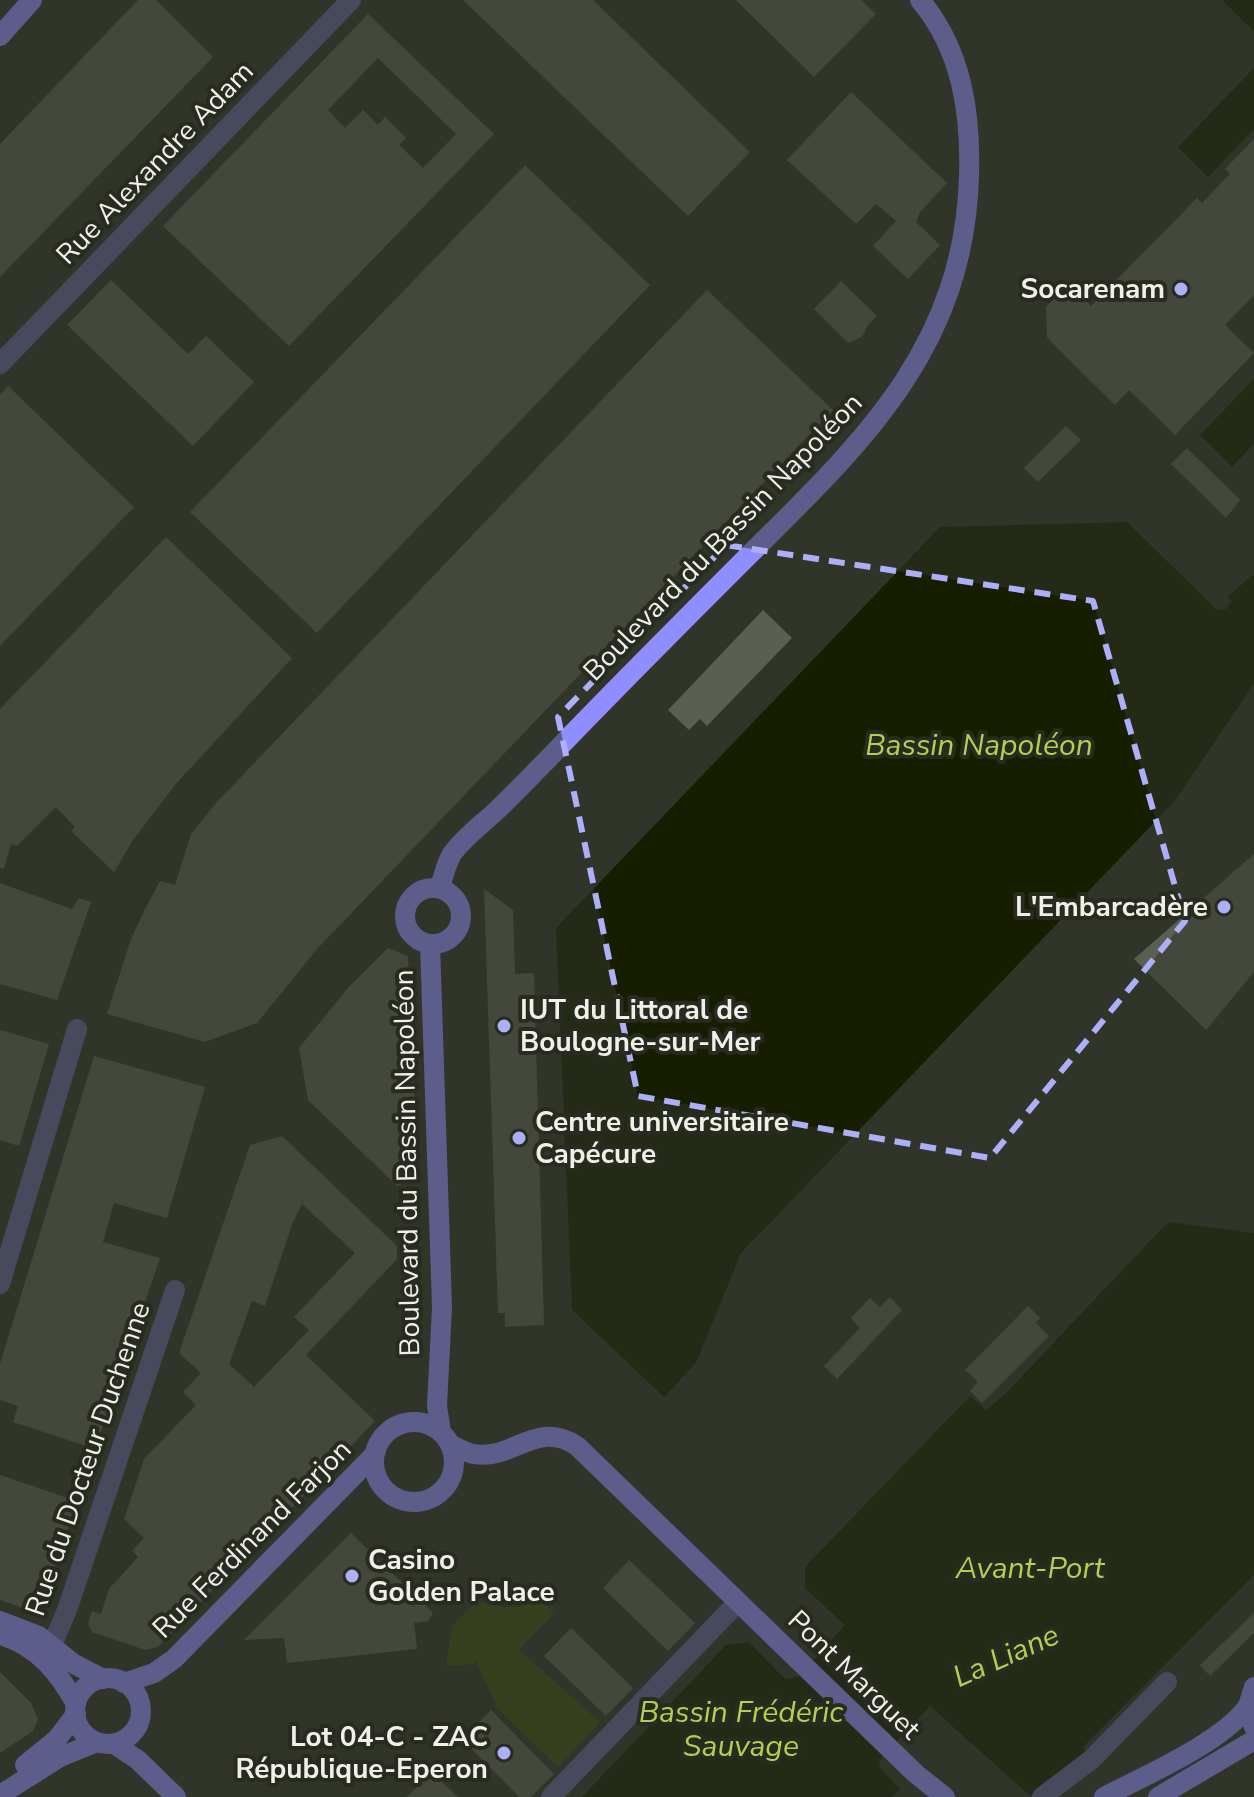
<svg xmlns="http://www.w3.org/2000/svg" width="1254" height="1797" font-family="'Nunito Sans',sans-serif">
<rect width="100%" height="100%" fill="#313529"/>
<path fill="#414d13" d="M 533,1592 L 554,1613 L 519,1650 L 600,1722 L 558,1767 L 497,1707 L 475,1659 L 474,1664 L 446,1666 L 452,1626 L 478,1601 L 494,1607 L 519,1607 Z"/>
<path fill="#171e00" d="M 1222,0 L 1254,0 L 1254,32 Z
M 1254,68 L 1254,129 L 1208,177 L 1178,147 Z
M 1254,379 L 1254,444 L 1232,467 L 1200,435 Z
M 1127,522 L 1217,610 L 1226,609 L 1232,602 L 1228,597 L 1252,575 L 1254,576 L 1254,684 L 1174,802 L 741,1253 L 696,1363 L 664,1397 L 572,1310 L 556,928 L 940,527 Z
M 1168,1222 L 1254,1233 L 1254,1575 L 1083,1747 L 1086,1754 L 1030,1796 L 930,1706 L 879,1760 L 880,1768 L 900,1789 L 892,1797 L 582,1797 L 726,1645 L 749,1642 L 783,1677 L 789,1679 L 799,1676 L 845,1625 L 805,1588 L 805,1567 L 970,1396 L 986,1410 L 1006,1393 Z"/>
<path fill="#5b5f52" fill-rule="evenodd" d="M 138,0 L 156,0 L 213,57 L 0,277 L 0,144 Z
M 463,0 L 593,0 L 750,152 L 688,216 Z
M 736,0 L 861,0 L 876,14 L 814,77 Z
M 368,14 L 494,134 L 289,346 L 163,226 ZM 378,58 L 456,134 L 423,168 L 399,145 L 406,138 L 385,117 L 378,125 L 363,110 L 345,128 L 328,110 Z
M 851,92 L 947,183 L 920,212 L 916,222 L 940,245 L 908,279 L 873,246 L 896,221 L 876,204 L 856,224 L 787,160 Z
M 1254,139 L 1254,295 L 1225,325 L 1254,353 L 1175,435 L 1129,390 L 1115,405 L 1053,344 L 1047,337 L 1046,307 L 1068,283 L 1091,306 L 1197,198 L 1202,203 L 1230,174 L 1225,169 Z
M 525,165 L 650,285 L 317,633 L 190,512 Z
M 111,280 L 188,354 L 206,336 L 254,382 L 193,446 L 67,325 Z
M 841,281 L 877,316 L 868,325 L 862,337 L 848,343 L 814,309 Z
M 707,290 L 833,410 L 317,949 L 257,1023 L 205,1042 L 107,1014 L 131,939 L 145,909 L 160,881 L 175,885 L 191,834 L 216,803 Z
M 8,386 L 134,507 L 0,646 L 0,395 Z
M 1066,426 L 1081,440 L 1038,482 L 1024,468 Z
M 1187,448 L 1240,500 L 1226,518 L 1171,464 Z
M 166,537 L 292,658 L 175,785 L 133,840 L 114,872 L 71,831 L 75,827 L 56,807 L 17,846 L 11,844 L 4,869 L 0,868 L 0,709 Z
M 763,610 L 792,638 L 707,726 L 700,719 L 689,730 L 668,710 Z
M 1254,854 L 1254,972 L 1206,1030 L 1134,959 Z
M 0,883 L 72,909 L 79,898 L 91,902 L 57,1000 L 0,984 Z
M 484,889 L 513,910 L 515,974 L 534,973 L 544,1325 L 505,1327 L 505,1313 L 498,1313 Z
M 388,948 L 408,956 L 418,1177 L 397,1186 L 308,1100 L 299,1048 L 348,988 Z
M 0,1030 L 49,1044 L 19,1146 L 0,1140 Z
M 94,1056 L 205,1087 L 167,1218 L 114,1203 L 103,1242 L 160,1258 L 95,1449 L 13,1422 L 18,1406 L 0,1400 L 0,1364 Z
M 282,1136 L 397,1246 L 397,1259 L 306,1355 L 375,1421 L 158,1647 L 145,1650 L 92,1632 L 88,1624 L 92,1611 L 101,1614 L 109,1589 L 138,1557 L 132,1551 L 144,1538 L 124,1519 L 144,1459 L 196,1405 L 183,1392 L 201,1373 L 179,1353 L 250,1145 ZM 302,1204 L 355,1253 L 294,1317 L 309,1330 L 254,1387 L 229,1364 L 252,1301 L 265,1306 L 293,1222 Z
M 890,1297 L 902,1310 L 837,1379 L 824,1366 L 860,1328 L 851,1318 L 870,1298 L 880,1307 Z
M 1028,1306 L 1040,1318 L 1036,1323 L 1049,1336 L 982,1403 L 970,1391 L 978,1382 L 965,1370 Z
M 0,1475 L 77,1501 L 39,1614 L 0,1600 Z
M 351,1533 L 433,1613 L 428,1621 L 414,1623 L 417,1649 L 287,1663 L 284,1638 L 244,1640 Z
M 629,1560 L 695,1623 L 668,1651 L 603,1588 Z
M 1254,1613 L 1254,1633 L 1210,1676 L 1200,1665 Z
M 571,1628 L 633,1688 L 606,1716 L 544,1656 Z
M 0,1672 L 31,1703 L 38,1719 L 33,1731 L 0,1753 Z
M 491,1710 L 554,1774 L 531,1797 L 519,1797 L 462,1739 Z
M 432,1772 L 458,1797 L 407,1797 Z"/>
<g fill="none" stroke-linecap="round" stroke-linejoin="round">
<path stroke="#626399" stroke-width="20" d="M 0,364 L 351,0
M 0,1284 L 77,1029
M 52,1645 L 67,1610 L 175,1290
M 551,1797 L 738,1602
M 1042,1797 L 1092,1759 L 1167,1682"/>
<path stroke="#908efe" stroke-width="20" d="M 0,36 L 32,0
M405 916a28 28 0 1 1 56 0a28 28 0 1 1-56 0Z
M 440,888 C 443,877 446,864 452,854 C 463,838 481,825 495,812 C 513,795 530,777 547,760 C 610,694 674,630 738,566 C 855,449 964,354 969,176 C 971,113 962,50 920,0
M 430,944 L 442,1307 L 437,1406 L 441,1432
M374 1462a40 40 0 1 1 80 0a40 40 0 1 1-80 0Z
M 450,1444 C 458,1448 466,1453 474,1454 C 513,1461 536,1419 577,1446 L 916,1774 L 945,1797
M 0,1621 L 39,1636 L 74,1664 L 103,1679
M 4,1636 C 39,1648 59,1673 76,1704
M75 1711a33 33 0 1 1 66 0a33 33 0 1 1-66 0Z
M 124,1683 L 154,1673 L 174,1659 L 375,1454
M 1254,1687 L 1248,1706 L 1254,1727
M 114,1744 L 138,1760 L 176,1797
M 25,1765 L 57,1739 L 76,1714
M 0,1795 L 60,1757 L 97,1742
M 1104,1797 C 1144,1776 1223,1742 1248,1706
M 1158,1797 L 1254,1740"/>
</g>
<path d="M0 0H1254V1797H0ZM 726,545 L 1093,601 L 1185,921 L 990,1158 L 638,1096 L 558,717 Z" fill="#313529" fill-opacity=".55" fill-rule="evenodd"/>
<path fill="none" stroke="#adaffb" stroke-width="6" stroke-dasharray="16 10" stroke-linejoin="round" d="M 726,545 L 1093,601 L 1185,921 L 990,1158 L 638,1096 L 558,717 Z"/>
<g fill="#adaffb" stroke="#282b1f" stroke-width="3">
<circle cx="1181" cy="289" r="8"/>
<circle cx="1224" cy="907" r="8"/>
<circle cx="504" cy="1026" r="8"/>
<circle cx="519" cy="1138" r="8"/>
<circle cx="352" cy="1576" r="8"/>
<circle cx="504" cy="1753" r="8"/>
</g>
<g text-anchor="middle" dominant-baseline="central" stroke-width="8" stroke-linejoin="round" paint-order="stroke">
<g font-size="28" fill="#eef0e9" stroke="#282b1f">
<text transform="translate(155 163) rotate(-46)">Rue Alexandre Adam</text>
<text transform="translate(723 537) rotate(-46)">Boulevard du Bassin Napoléon</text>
<text transform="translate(407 1163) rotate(-91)">Boulevard du Bassin Napoléon</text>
<text transform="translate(88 1459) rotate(-71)">Rue du Docteur Duchenne</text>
<text transform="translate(252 1539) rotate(-45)">Rue Ferdinand Farjon</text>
<text transform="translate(854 1675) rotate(44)">Pont Marguet</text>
</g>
<g font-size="28" font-weight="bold" fill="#eef0e9" stroke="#282b1f" text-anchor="end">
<text x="1165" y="289">Socarenam</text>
<text x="1208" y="907">L'Embarcadère</text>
<text x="520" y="1010" text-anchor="start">IUT du Littoral de<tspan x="520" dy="32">Boulogne-sur-Mer</tspan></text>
<text x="535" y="1122" text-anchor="start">Centre universitaire<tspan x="535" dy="32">Capécure</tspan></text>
<text x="368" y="1560" text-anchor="start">Casino<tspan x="368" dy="32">Golden Palace</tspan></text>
<text x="488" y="1737">Lot 04-C - ZAC<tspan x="488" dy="32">République-Eperon</tspan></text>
</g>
<g font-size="30" font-style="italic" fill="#b4d04d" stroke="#282b1f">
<text x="979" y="745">Bassin Napoléon</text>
<text x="1030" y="1568">Avant-Port</text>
<text transform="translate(1006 1656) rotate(-24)">La Liane</text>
<text x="741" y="1712">Bassin Frédéric<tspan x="741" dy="34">Sauvage</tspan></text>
</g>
</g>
</svg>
